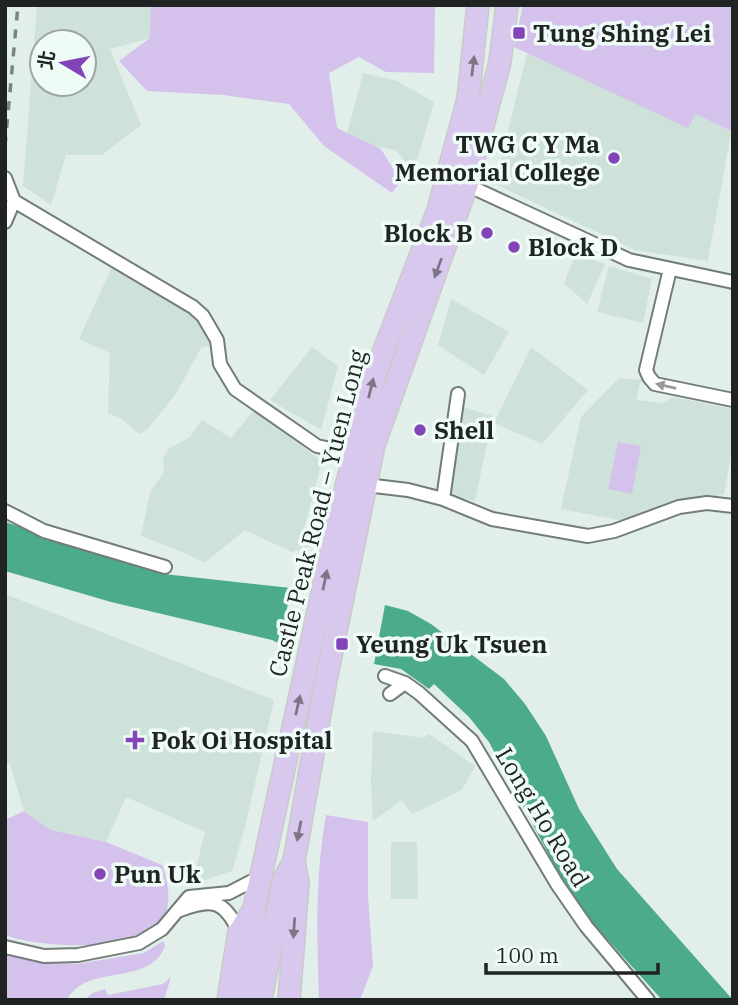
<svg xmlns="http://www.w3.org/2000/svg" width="738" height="1005" font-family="'IBM Plex Serif','Noto Sans TC',serif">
<rect width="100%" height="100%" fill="#e2eee9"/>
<path fill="#cee2d9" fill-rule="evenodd" d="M 160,5 L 159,36 L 110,49 L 141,125 L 102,155 L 66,155 L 51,205 L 23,186 L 37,6 ZM 42,42 L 84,42 L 84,84 L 42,84 Z
M 527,53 L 688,127 L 696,114 L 731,131 L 708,261 L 635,250 L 495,184 Z
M 363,73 L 397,81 L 434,102 L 414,171 L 395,150 L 364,144 L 344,145 Z
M 576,253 L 605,264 L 587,304 L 564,283 Z
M 609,266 L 652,279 L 643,323 L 597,312 Z
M 112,267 L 170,298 L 197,316 L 211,345 L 201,348 L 177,392 L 148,429 L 139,434 L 122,419 L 108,413 L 110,353 L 79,339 Z
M 451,299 L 509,332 L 484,375 L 438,345 Z
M 312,347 L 338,366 L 321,430 L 270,400 Z
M 531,347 L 588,390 L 542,444 L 494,423 Z
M 619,378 L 641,380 L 636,400 L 663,403 L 673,397 L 733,409 L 733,442 L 724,494 L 630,522 L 561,509 L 581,417 Z
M 463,407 L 493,416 L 475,501 L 450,495 Z
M 254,410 L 322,461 L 304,529 L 309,547 L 292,552 L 245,530 L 204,563 L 185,553 L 141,536 L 150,492 L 164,472 L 163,459 L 168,449 L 190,437 L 202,420 L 231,438 Z
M 5,594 L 274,700 L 245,827 L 232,871 L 192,884 L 205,832 L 126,797 L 106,842 L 51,830 L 24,811 L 10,764 L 5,765 Z
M 373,731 L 424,738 L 429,734 L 475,766 L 462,790 L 412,814 L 402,800 L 373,821 L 371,782 Z
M 391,842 L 417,842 L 418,899 L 391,899 Z"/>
<path fill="#d4c1ec" d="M 151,5 L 435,5 L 434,73 L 386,72 L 359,57 L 329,73 L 337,128 L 381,149 L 401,181 L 392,193 L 324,146 L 289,104 L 223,95 L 147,91 L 119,61 L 150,38 Z
M 523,5 L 733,5 L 731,131 L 696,114 L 688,128 L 514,47 Z
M 618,442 L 641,446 L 632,494 L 608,489 Z
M 24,811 L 51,830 L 106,842 L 162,865 C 170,885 174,916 153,929 C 121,951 40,948 5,935 L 5,820 Z
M 326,815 L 368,822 L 368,896 L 373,966 L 360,1000 L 319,1000 C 317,938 315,876 326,815 Z
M 163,941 L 165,946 C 149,988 87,962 67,1000 L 5,1000 L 5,953 L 37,962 L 77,964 L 144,953 Z
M 171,977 L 164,1000 L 85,1000 L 92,993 L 105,989 L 108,995 L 163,984 Z"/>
<path fill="#4cab8b" d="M 5,522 L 95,549 L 164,574 L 291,588 L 280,644 L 272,640 L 111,602 L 5,571 Z
M 385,605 L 408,611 L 431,624 L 504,679 L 525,704 L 546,736 L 579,809 L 617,869 L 733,1000 L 662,1000 L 592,922 L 558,872 L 489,742 L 469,717 L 434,684 L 429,689 L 401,669 L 374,664 Z"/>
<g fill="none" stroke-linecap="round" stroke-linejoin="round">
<defs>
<path id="minor" d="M 5,178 L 14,201 L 193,307 L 203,316 L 217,340 L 220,364 L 235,389 L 317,446 L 354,454
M 467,185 L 629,260 L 733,282
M 5,222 L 14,201
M 670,269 L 646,370 L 649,377 L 655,384 L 733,400
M 366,485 L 408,490 L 443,499 L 492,519 L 588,536 L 614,531 L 679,507 L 707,503 L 733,506
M 443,499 L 458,394
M 5,511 L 44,531 L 165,567
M 385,676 L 405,683 L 419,693 L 472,741 L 557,884 L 586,926 L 648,1000
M 390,694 L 405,683
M 177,911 C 210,899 223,897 239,932
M 5,947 L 44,956 L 78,955 L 139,943 L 162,929 L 189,897 L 229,893 L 260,877"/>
<path id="primary" d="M 228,1000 L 239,932 L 254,909
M 244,1000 L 256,936 L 254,909 L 257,894 L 340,510 L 376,371 L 438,210 L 468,99 L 478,5
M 261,1000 L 283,881 L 294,861 L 326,680 L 374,445 L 467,185 L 500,62 L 507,5
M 289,1000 L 298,883 L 294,861"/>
</defs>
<use href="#minor" stroke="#727d78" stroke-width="16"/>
<use href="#primary" stroke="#c9caca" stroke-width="24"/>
<use href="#minor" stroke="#fff" stroke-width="12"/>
<use href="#primary" stroke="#d9c8ed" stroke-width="21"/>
<path stroke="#7c8481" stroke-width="3.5" stroke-dasharray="9 9" stroke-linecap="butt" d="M 5,146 L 18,5"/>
</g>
<defs><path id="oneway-solid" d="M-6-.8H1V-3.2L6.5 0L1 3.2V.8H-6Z" transform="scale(1.75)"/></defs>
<g fill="#7c7687">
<use href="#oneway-solid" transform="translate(473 66) rotate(-83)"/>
<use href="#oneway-solid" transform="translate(438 268) rotate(110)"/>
<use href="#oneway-solid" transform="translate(371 388) rotate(-76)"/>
<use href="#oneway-solid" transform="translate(325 580) rotate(-78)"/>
<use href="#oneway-solid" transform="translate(298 705) rotate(-77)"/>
<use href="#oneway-solid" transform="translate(299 831) rotate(101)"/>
<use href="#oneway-solid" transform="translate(294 928) rotate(94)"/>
</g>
<use fill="#9a9c9b" href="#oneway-solid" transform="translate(666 386) rotate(-167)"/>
<g fill="#8344b9" stroke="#effbf6" stroke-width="2.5">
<rect x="512" y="26" width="14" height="14" rx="3.5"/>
<circle cx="614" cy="158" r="7"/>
<circle cx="487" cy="233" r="7"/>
<circle cx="514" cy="247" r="7"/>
<circle cx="420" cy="430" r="7"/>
<rect x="335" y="637" width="14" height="14" rx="3.5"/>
<path d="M131.5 729.5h7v7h7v7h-7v7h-7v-7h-7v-7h7z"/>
<circle cx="100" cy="874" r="7"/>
</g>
<g text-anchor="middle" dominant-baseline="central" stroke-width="7" stroke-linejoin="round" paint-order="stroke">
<g font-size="24" font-weight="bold" fill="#1f2321" stroke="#effbf6" text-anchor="start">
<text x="533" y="33">Tung Shing Lei</text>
<text x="600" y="144" text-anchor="end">TWG C Y Ma<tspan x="600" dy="28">Memorial College</tspan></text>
<text x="473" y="233" text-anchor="end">Block B</text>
<text x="528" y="247">Block D</text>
<text x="434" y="430">Shell</text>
<text x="356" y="644">Yeung Uk Tsuen</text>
<text x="151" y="740">Pok Oi Hospital</text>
<text x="114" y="874">Pun Uk</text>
</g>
<g font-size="24" fill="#1f2321" stroke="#effbf6">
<text transform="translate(317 513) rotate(-76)">Castle Peak Road – Yuen Long</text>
<text transform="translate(543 817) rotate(59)">Long Ho Road</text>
</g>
</g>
<rect width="738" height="1005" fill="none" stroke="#1f2321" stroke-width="14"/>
<g transform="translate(63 63) rotate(280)"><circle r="33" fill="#effbf6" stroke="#9ca5a1" stroke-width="2"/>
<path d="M0-5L12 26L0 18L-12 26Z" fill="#8344b9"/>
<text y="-10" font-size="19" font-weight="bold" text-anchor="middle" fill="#1f2321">北</text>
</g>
<path d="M486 963v10h172v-10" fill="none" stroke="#1f2321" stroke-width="3.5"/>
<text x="496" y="963" font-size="21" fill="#1f2321" stroke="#effbf6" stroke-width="5" paint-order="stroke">100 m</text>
</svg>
